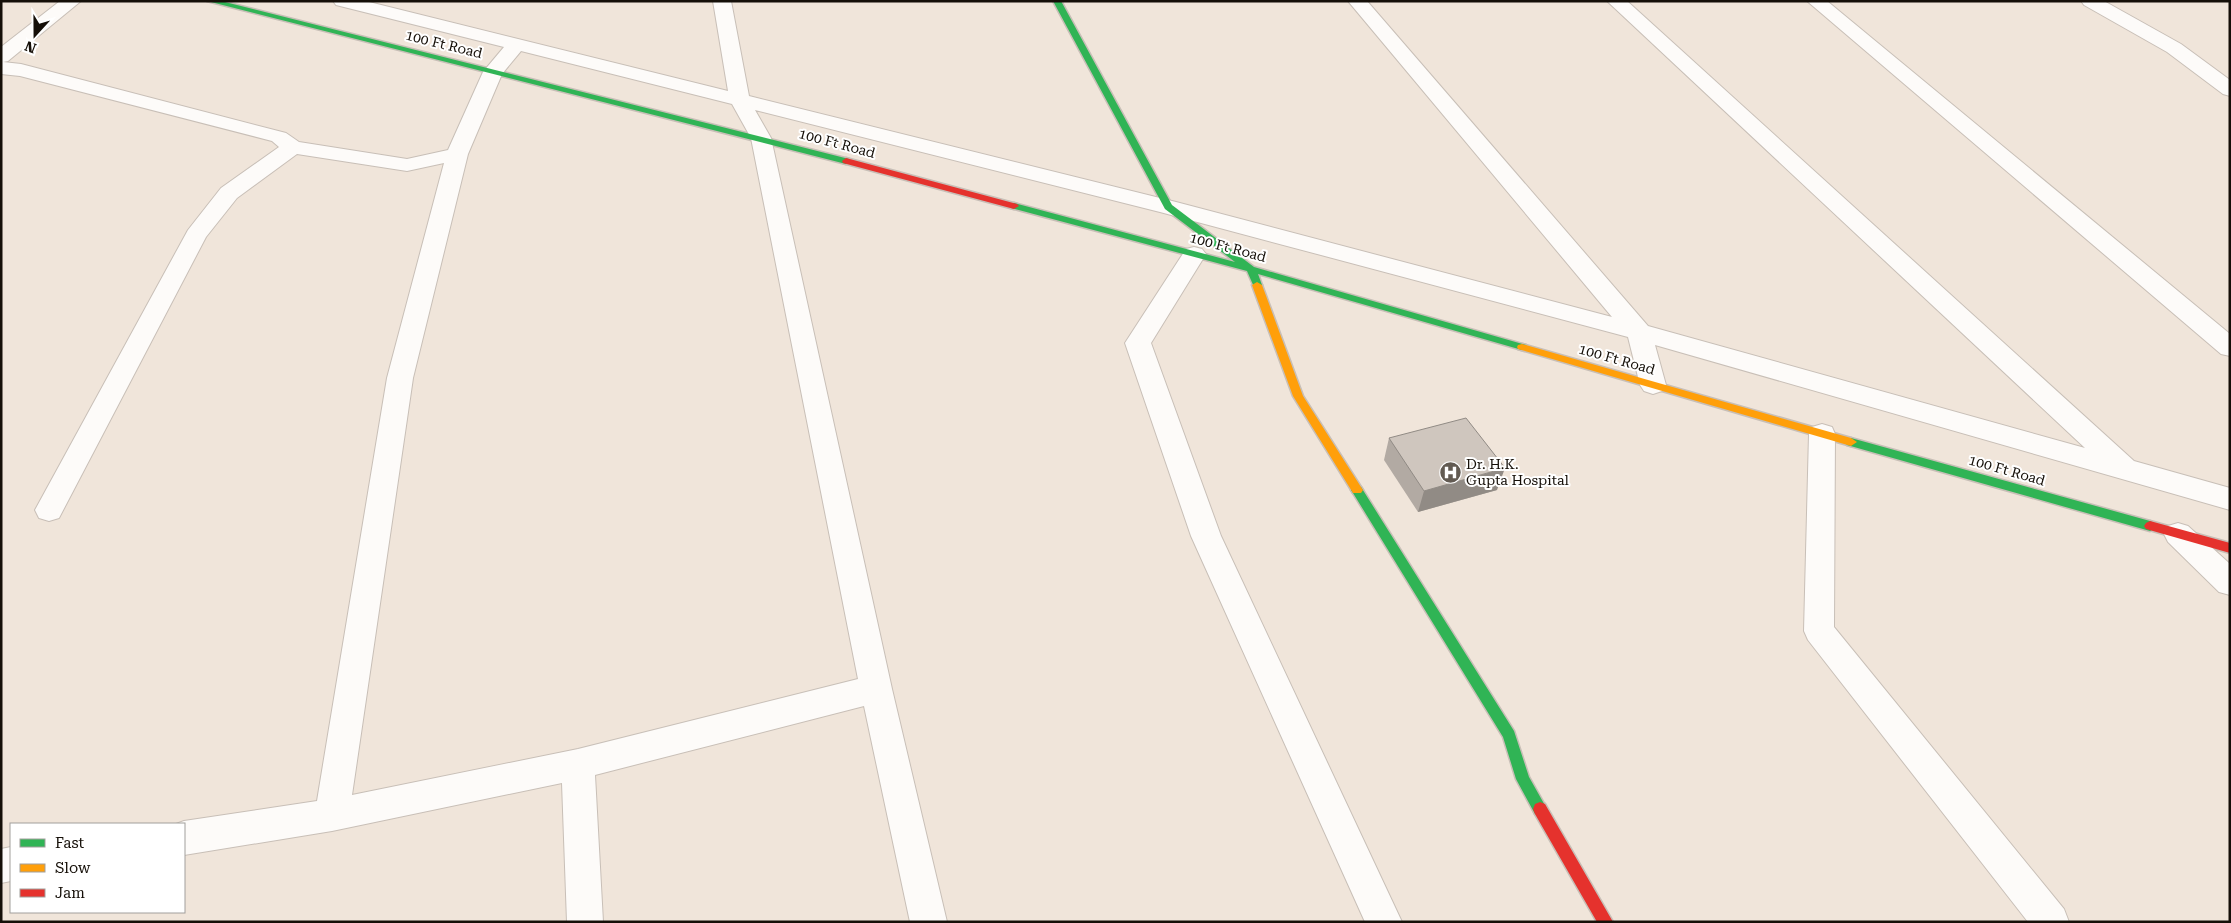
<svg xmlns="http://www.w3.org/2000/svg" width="2231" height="923" font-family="'Roboto Serif',serif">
<rect width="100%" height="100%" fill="#f0e5da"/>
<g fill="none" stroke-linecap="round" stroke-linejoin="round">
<defs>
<path id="street" d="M 60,1 L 81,1 L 8,61 L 3,62 L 21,64 L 286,133 L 299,142 L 407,159 L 448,150 L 483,72 L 504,47 L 336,5 L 333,1 L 365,1 L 728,91 L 713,1 L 731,1 L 749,96 L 1176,202 L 1612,317 L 1348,1 L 1367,1 L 1648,326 L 2085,448 L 1607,1 L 1627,1 L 2134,461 L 2230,488 L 2230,510 L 1655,345 L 1666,385 L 1662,391 L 1653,394 L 1644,391 L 1640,385 L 1628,337 L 1160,212 L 755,110 L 771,138 L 892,689 L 947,922 L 910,922 L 864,706 L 595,775 L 603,922 L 567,922 L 562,783 L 332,831 L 184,855 L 184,824 L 176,824 L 184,821 L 317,801 L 387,378 L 444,163 L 407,171 L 297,154 L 237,198 L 206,237 L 59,518 L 49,521 L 39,518 L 35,510 L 188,230 L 221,188 L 279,147 L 272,141 L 20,76 L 1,74 L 1,47 ZM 521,51 L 732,104 L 751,138 L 858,679 L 578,749 L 352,795 L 413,378 L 468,154 L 502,74 Z
M 1807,1 L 1827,1 L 2230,334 L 2230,356 L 2221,354 Z
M 2081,1 L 2104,1 L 2181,44 L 2230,80 L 2230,96 L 2223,94 L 2167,52 L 2084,5 Z
M 1194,247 L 1202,249 L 1206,254 L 1151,343 L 1221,536 L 1402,922 L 1365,922 L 1191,536 L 1125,343 L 1186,249 Z
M 1822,424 L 1832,427 L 1835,434 L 1834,627 L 2064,909 L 2069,922 L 2028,922 L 1808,640 L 1804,631 L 1809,434 L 1812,427 Z
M 2178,523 L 2188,526 L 2230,564 L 2230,595 L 2219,592 L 2168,542 L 2164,534 L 2168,526 Z
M 11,847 L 11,881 L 1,883 L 1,849 Z"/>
<path id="fast" d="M 207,1 L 221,1 L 849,159 L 850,161 L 846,164 Z
M 1053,1 L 1061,1 L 1172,205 L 1254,267 L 1526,345 L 1527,347 L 1526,349 L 1522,350 L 1258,274 L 1262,285 L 1257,288 L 1254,287 L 1247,271 L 1011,208 L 1011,204 L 1014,203 L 1235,262 L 1165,209 Z
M 1851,438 L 2150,521 L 2154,523 L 2156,526 L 2154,529 L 2150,531 L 1847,445 L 1845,442 L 1847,439 Z
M 1357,486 L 1361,487 L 1514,731 L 1529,777 L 1547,809 L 1545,814 L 1540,816 L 1535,814 L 1516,779 L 1503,737 L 1353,493 L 1351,490 L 1353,487 Z"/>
<path id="slow" d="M 1257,282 L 1262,285 L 1303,396 L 1361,487 L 1363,490 L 1361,493 L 1353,493 L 1293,396 L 1252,285 Z
M 1522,344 L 1851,438 L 1857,442 L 1851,446 L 1518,349 L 1517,347 L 1518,345 Z"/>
<path id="jam" d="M 846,158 L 1017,204 L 1019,206 L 1014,209 L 843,163 L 842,161 Z
M 2150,521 L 2230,543 L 2230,553 L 2146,529 L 2144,526 L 2146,523 Z
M 1540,802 L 1545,804 L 1613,922 L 1597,922 L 1535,814 L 1533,809 L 1535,804 Z"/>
</defs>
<use href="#street" stroke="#c8bfb7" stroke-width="2"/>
<use href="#fast" stroke="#c8bfb7" stroke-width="3"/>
<use href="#slow" stroke="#c8bfb7" stroke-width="3"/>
<use href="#jam" stroke="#c8bfb7" stroke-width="3"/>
<use href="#street" fill="#fdfbf9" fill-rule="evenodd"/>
<use href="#fast" fill="#30b455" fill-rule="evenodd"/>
<use href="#slow" fill="#ff9f0a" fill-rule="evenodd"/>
<use href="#jam" fill="#e5322d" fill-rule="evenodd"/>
</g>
<path fill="#b2aaa3" d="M 1389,438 L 1497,490 L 1418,512 L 1384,460 Z"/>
<path fill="#918b85" d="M 1505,468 L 1497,490 L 1418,512 L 1424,491 Z"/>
<path fill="#cfc6be" stroke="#918b85" d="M 1466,418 L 1505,468 L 1424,491 L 1389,438 Z"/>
<defs>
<symbol id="hospital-disc" viewBox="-11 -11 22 22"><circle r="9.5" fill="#625a52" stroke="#fff"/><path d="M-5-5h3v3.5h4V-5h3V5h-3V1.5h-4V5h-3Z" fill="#fff"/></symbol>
</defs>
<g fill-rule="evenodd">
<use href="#hospital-disc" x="1438" y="460" width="25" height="25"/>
</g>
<g text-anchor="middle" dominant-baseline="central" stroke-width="4" stroke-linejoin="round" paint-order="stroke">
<g font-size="14" fill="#150f08" stroke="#fff">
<text transform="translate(444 44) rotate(14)">100 Ft Road</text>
<text transform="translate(837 143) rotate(15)">100 Ft Road</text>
<text transform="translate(1228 247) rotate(15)">100 Ft Road</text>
<text transform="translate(1617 359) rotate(16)">100 Ft Road</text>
<text transform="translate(2007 470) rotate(16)">100 Ft Road</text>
</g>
<g font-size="14" fill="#150f08" stroke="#fff" text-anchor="start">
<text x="1466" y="464">Dr. H.K.<tspan x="1466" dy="16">Gupta Hospital</tspan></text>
</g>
</g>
<rect width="2231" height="923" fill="none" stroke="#150f08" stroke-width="5"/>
<rect x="10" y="823" width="175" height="90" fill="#ffffff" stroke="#a19f9c"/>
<rect x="20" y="839" width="25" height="8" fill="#30b455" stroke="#a19f9c"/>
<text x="55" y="848" font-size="15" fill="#150f08">Fast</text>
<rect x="20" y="864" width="25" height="8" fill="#ff9f0a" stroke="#a19f9c"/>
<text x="55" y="873" font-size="15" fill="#150f08">Slow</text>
<rect x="20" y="889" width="25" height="8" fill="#e5322d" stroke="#a19f9c"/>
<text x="55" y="898" font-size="15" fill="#150f08">Jam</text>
<g transform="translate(35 35) rotate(201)" stroke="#ffffff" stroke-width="4" paint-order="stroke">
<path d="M0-4L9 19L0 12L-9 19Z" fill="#150f08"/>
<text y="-8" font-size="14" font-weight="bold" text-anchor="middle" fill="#150f08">N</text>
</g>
</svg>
